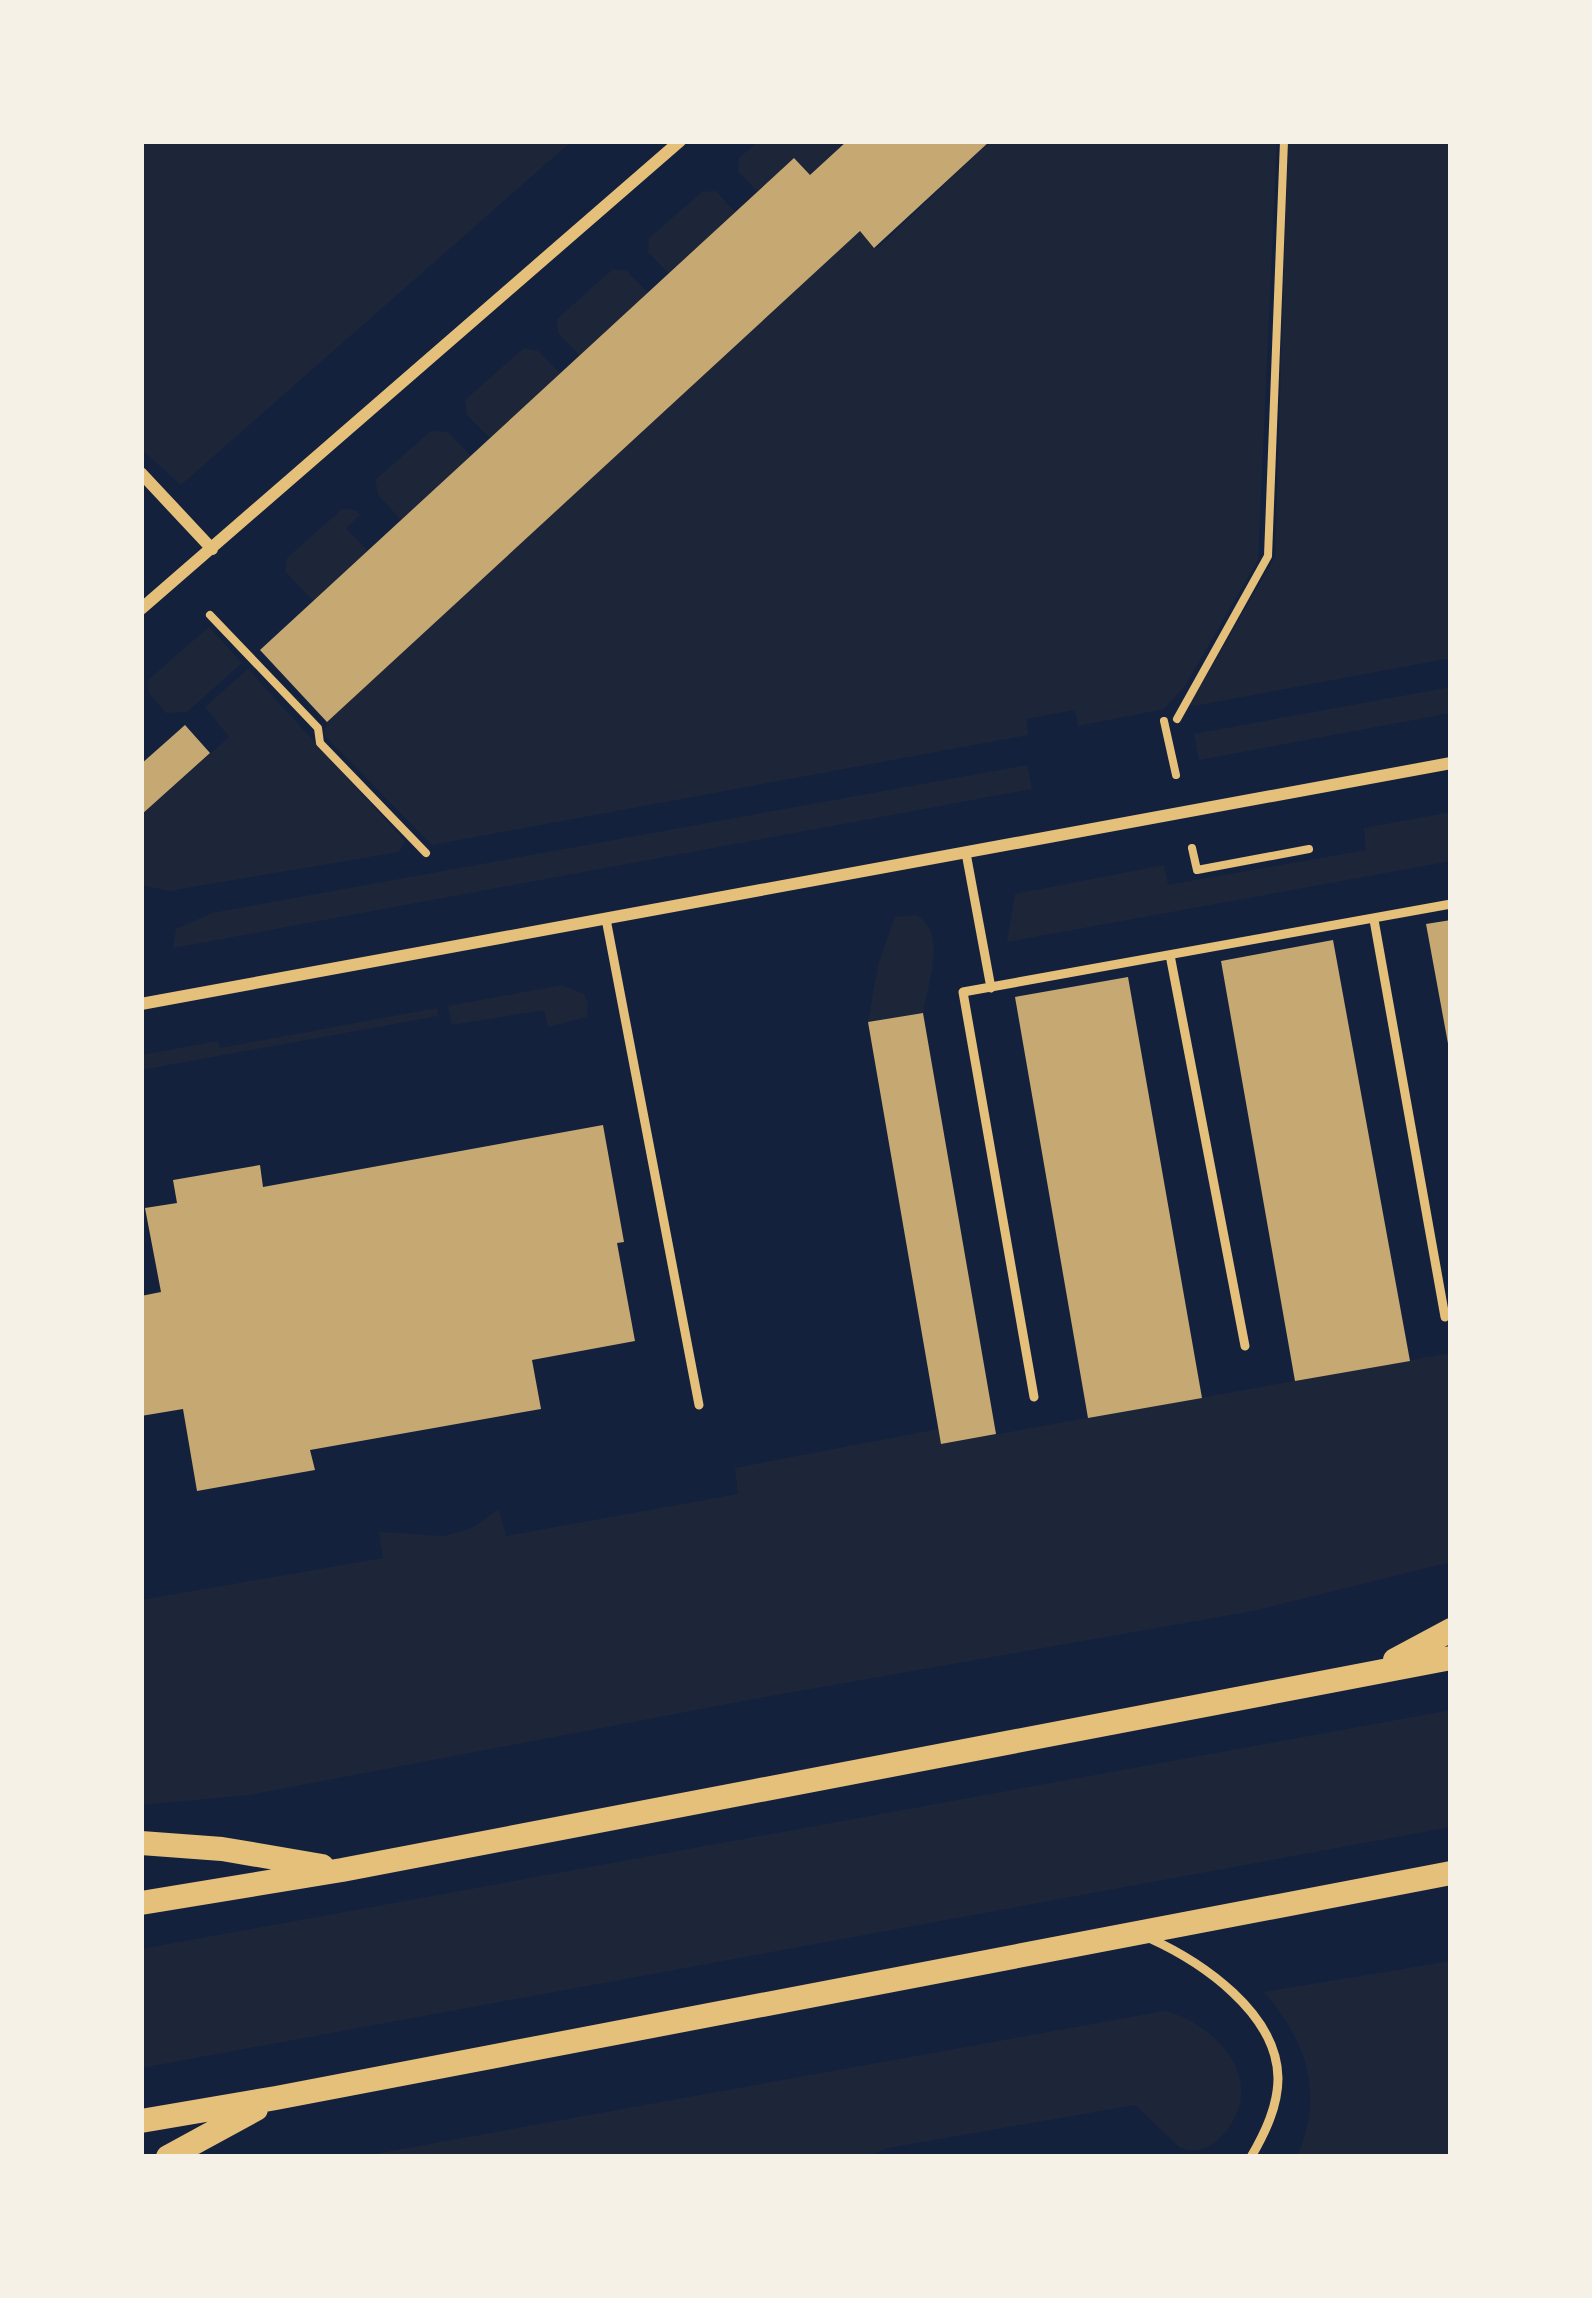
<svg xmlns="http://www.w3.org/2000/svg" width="1592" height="2298" font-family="'IBM Plex Serif',serif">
<rect width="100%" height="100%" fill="#14213d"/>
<path fill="#1d2539" d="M 141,141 L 572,141 L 181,485 L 141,449 Z
M 759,141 L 839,141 L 842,145 L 810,175 L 794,158 L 758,192 L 738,171 L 739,158 Z
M 990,141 L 1277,141 L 1258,560 L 1185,686 L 1164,709 L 1078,726 L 1075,710 L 1026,719 L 1028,735 L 432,845 L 323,734 L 329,720 L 860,231 L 877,249 Z
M 1288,141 L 1451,141 L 1451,658 L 1194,706 L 1190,704 L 1275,557 Z
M 716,191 L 735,212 L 669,274 L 648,252 L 649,238 L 702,192 Z
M 613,269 L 627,271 L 648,293 L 580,356 L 558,333 L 557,319 Z
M 524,348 L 538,351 L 561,374 L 491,439 L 467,415 L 465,400 Z
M 431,431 L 448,432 L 471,456 L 401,520 L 379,496 L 375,480 Z
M 342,509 L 355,510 L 360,515 L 346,528 L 368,551 L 313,601 L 285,571 L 287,558 Z
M 209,627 L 242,663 L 187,712 L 166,713 L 149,693 L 148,680 Z
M 248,669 L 405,841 L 399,852 L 169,891 L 141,885 L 141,815 L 229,737 L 205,707 Z
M 1451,687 L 1451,713 L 1199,760 L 1194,734 Z
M 1027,765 L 1032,789 L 173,948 L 176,929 L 212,913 Z
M 1451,812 L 1451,861 L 1007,942 L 1015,894 L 1164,865 L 1168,885 L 1366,850 L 1364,828 Z
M 916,915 C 948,932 928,983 923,1013 L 868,1022 L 878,965 L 895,917 Z
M 562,985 L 584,994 L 588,1004 L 587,1017 L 548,1027 L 544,1010 L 452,1025 L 448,1006 Z
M 437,1008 L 438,1016 L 141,1070 L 141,1055 L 218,1041 L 220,1048 Z
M 1451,1353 L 1451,1562 L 1253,1611 L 759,1698 L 249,1795 L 141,1805 L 141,1600 L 383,1558 L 379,1532 L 444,1536 L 472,1528 L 499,1509 L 506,1536 L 738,1494 L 735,1468 L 938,1429 L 942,1444 Z
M 1451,1710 L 1451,1827 L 141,2068 L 141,1949 Z
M 1451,1961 L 1451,2157 L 1297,2157 C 1325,2093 1307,2043 1264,1992 Z
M 1164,2011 C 1199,2018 1244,2054 1241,2095 C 1239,2123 1210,2162 1179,2147 L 1135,2105 L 888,2148 L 867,2157 L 358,2157 Z"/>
<path fill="#c6a872" d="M 847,141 L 990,141 L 874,248 L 860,231 L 327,722 L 260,650 L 794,158 L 810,175 Z
M 185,725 L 210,753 L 141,815 L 141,764 Z
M 1451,920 L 1451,1048 L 1449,1049 L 1426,924 Z
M 1333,940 L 1410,1361 L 1295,1381 L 1221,961 Z
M 1128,977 L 1202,1398 L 1088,1418 L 1015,997 Z
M 923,1013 L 996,1434 L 941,1444 L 868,1022 Z
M 603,1125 L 624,1242 L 617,1243 L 635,1341 L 532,1360 L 541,1409 L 310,1450 L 315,1470 L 197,1491 L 183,1409 L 141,1416 L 141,1296 L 161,1292 L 145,1208 L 177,1203 L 173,1180 L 260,1165 L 263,1187 Z"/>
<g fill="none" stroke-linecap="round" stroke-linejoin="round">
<path stroke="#e5c07b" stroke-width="8" d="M 210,615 L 318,728 L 320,743 L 426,853
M 1177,719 L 1268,556 L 1284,141
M 1164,721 L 1176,775
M 1192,848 L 1197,870 L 1309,849"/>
<path stroke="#e5c07b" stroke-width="9" d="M 966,853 L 991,988
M 606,919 L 699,1405
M 1374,920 L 1445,1317
M 1170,955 L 1245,1346
M 1034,1397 L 963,992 L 1451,904
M 1149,1938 C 1202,1962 1277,2013 1278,2078 C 1278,2106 1265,2133 1251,2157"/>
<path stroke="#e5c07b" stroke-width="12" d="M 141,473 L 212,549
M 141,609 L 680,141
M 141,1004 L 1451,763"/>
<path stroke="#e5c07b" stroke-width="24" d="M 1395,1660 L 1451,1630
M 141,1843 L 222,1849 L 322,1866
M 141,1903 L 342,1870 L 1451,1658
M 141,2121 L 276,2098 L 1451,1873
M 168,2157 L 256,2109"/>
</g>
<rect width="1592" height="2298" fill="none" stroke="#f6f1e7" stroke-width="288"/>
</svg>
